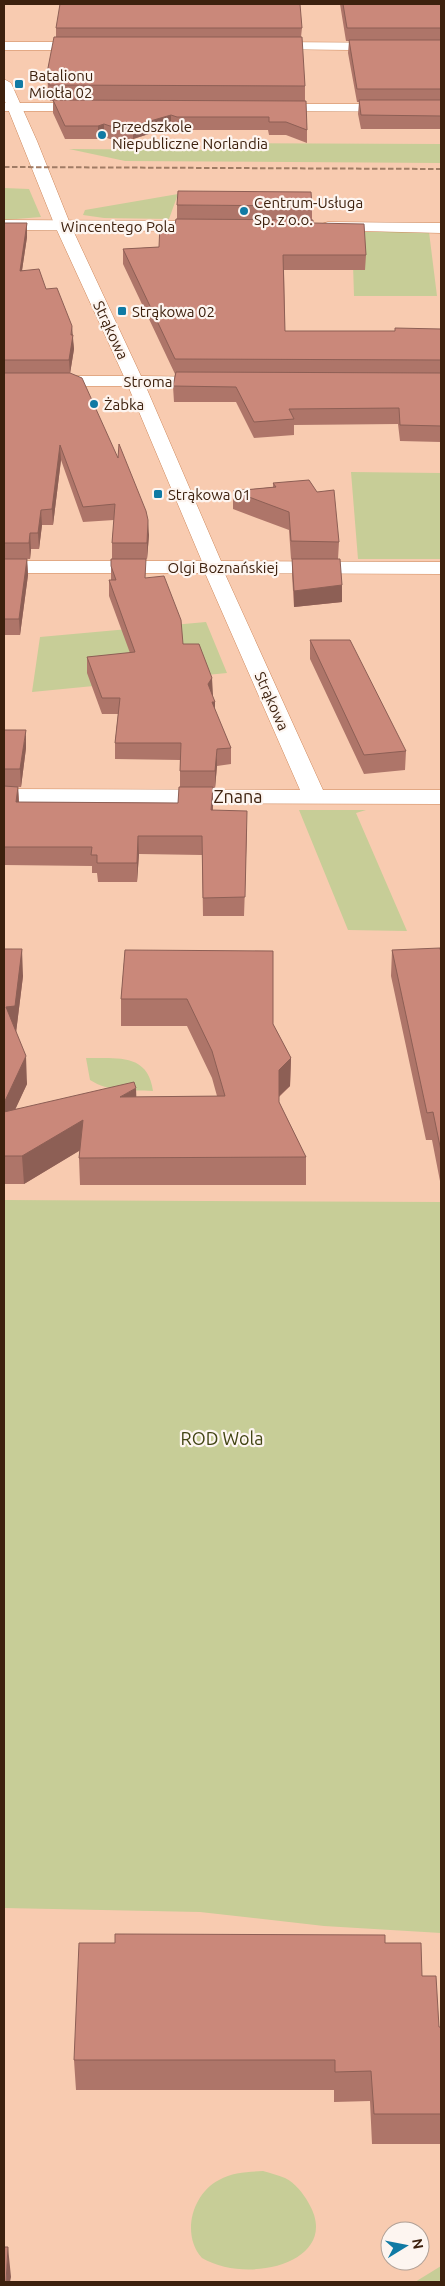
<svg xmlns="http://www.w3.org/2000/svg" width="445" height="2286" font-family="Ubuntu,sans-serif">
<rect width="100%" height="100%" fill="#f8cbb0"/>
<path fill="#c7cd97" d="M 213,143 L 441,144 L 441,163 L 125,161 L 69,149 L 212,150 Z
M 4,188 L 29,189 L 41,217 L 4,220 Z
M 178,194 L 169,219 L 104,218 L 83,215 L 85,210 Z
M 352,232 L 429,232 L 437,296 L 354,296 Z
M 351,472 L 441,473 L 441,559 L 358,559 Z
M 206,622 L 227,673 L 32,692 L 40,637 Z
M 299,810 L 366,810 L 356,813 L 407,931 L 348,930 Z
M 86,1058 C 115,1059 148,1052 153,1091 C 130,1090 109,1092 90,1080 Z
M 4,1200 L 441,1202 L 441,1933 L 324,1926 L 200,1912 L 4,1908 Z
M 263,2171 C 270,2173 278,2175 285,2178 C 295,2183 303,2193 308,2202 C 344,2261 250,2286 202,2258 C 181,2235 192,2194 219,2180 C 233,2172 247,2172 263,2171 Z
M 441,2266 L 441,2282 L 415,2282 Z"/>
<g fill="none" stroke-linecap="round" stroke-linejoin="round">
<defs>
<path id="minor" d="M 4,42 L 90,42 L 97,46 L 90,50 L 4,50 Z
M 265,42 L 441,43 L 441,51 L 260,49 L 258,46 L 260,43 Z
M 4,103 L 90,103 L 97,107 L 90,111 L 4,111 Z
M 268,104 L 441,104 L 441,112 L 263,111 L 261,108 Z
M 4,220 L 197,221 L 203,223 L 205,226 L 203,229 L 197,231 L 4,230 Z
M 328,222 L 441,223 L 441,233 L 322,230 L 320,227 L 322,224 Z
M 4,376 L 135,376 L 141,377 L 144,381 L 141,385 L 135,386 L 4,386 Z
M 4,561 L 213,561 L 220,563 L 323,790 L 441,790 L 441,804 L 4,803 L 4,789 L 300,790 L 205,573 L 4,573 Z"/>
<path id="tertiary" d="M 4,79 L 11,83 L 37,141 L 71,226 L 141,376 L 212,377 L 218,378 L 221,382 L 218,386 L 212,387 L 146,387 L 221,561 L 441,562 L 441,574 L 213,573 L 206,571 L 126,381 L 55,226 L 4,99 Z"/>
</defs>
<use href="#minor" stroke="#cd875a" stroke-width="1"/>
<use href="#tertiary" stroke="#cd875a" stroke-width="1"/>
<use href="#minor" fill="#fff" fill-rule="evenodd"/>
<use href="#tertiary" fill="#fff" fill-rule="evenodd"/>
<path stroke="#a17c65" stroke-width="2" stroke-dasharray="5.5 2.5" stroke-linecap="butt" d="M 4,167 L 441,169"/>
</g>
<path fill="#ae7569" d="M 340,4 L 441,4 L 441,129 L 361,129 L 358,114 L 359,102 L 357,102 L 348,53 L 349,41 L 346,41 Z
M 56,28 L 302,28 L 301,37 L 305,86 L 305,101 L 307,130 L 307,143 L 286,135 L 269,135 L 268,130 L 177,130 L 171,127 L 133,139 L 110,139 L 104,137 L 98,139 L 65,139 L 53,113 L 53,101 L 50,101 L 49,89 L 48,89 L 47,73 L 56,37 Z
M 177,205 L 312,206 L 312,220 L 313,223 L 366,255 L 365,270 L 284,270 L 285,331 L 395,331 L 441,329 L 441,442 L 400,441 L 398,424 L 294,425 L 294,435 L 254,438 L 236,402 L 174,402 L 173,386 L 175,374 L 123,264 L 123,249 L 159,247 L 175,224 L 177,219 Z
M 4,223 L 27,223 L 27,237 L 22,270 L 46,289 L 72,335 L 74,349 L 70,373 L 149,535 L 147,559 L 112,559 L 112,543 L 114,520 L 83,522 L 61,460 L 53,525 L 42,525 L 39,549 L 31,549 L 30,559 L 27,559 L 28,575 L 20,635 L 4,635 Z
M 273,483 L 339,542 L 338,559 L 342,585 L 342,602 L 294,607 L 292,575 L 292,559 L 291,559 L 289,530 L 233,509 L 233,491 L 273,487 Z
M 111,566 L 146,578 L 183,644 L 212,678 L 212,695 L 215,711 L 231,748 L 231,764 L 217,766 L 215,788 L 213,788 L 213,810 L 247,829 L 244,916 L 203,916 L 202,855 L 139,854 L 137,882 L 98,882 L 97,873 L 92,873 L 92,866 L 4,865 L 4,730 L 26,748 L 21,787 L 18,787 L 19,802 L 178,803 L 180,787 L 180,760 L 115,759 L 115,743 L 118,714 L 102,714 L 87,673 L 87,657 L 130,653 L 109,596 L 109,580 L 111,580 Z
M 310,640 L 406,751 L 405,770 L 364,774 L 310,659 Z
M 4,949 L 23,976 L 16,1032 L 27,1084 L 15,1109 L 136,1097 L 217,1096 L 212,1078 L 187,1026 L 121,1026 L 121,999 L 125,950 L 273,1024 L 291,1058 L 290,1086 L 279,1097 L 279,1102 L 306,1157 L 306,1185 L 80,1185 L 79,1158 L 80,1150 L 24,1184 L 4,1184 Z
M 392,950 L 441,953 L 441,1181 L 440,1181 L 432,1140 L 426,1140 L 391,976 Z
M 385,1943 L 422,1976 L 439,2027 L 441,2027 L 441,2144 L 372,2144 L 370,2101 L 334,2102 L 334,2090 L 76,2090 L 74,2060 Z"/>
<path fill="#8d5f55" d="M 171,115 L 171,127 L 133,139 L 133,126 Z
M 104,124 L 104,137 L 98,139 L 98,126 Z
M 27,223 L 27,237 L 20,284 L 20,271 Z
M 72,326 L 74,349 L 70,374 L 69,360 Z
M 60,445 L 61,460 L 53,525 L 52,509 Z
M 41,510 L 42,525 L 39,549 L 38,533 Z
M 148,520 L 149,535 L 147,559 L 147,543 Z
M 30,533 L 31,549 L 30,559 L 29,543 Z
M 27,559 L 28,575 L 20,635 L 19,619 Z
M 342,585 L 342,602 L 294,607 L 294,591 Z
M 212,678 L 213,695 L 208,701 L 208,684 Z
M 212,702 L 215,702 L 215,718 Z
M 26,730 L 26,748 L 21,787 L 20,769 Z
M 217,749 L 217,766 L 215,788 L 215,771 Z
M 18,787 L 19,805 L 16,802 Z
M 213,787 L 213,805 L 211,828 L 211,810 Z
M 138,836 L 139,854 L 137,882 L 137,863 Z
M 22,949 L 23,976 L 16,1033 L 6,1007 Z
M 26,1056 L 27,1084 L 4,1134 L 4,1103 Z
M 291,1058 L 290,1086 L 278,1097 L 279,1070 Z
M 136,1088 L 137,1115 L 120,1097 Z
M 83,1120 L 84,1148 L 24,1184 L 22,1156 Z
M 8,2247 L 11,2277 L 10,2282 L 6,2282 Z"/>
<path fill="#ca887a" stroke="#8d5f55" d="M 60,4 L 300,4 L 302,28 L 56,28 Z
M 343,4 L 441,4 L 441,28 L 347,28 Z
M 54,37 L 302,37 L 305,86 L 49,85 L 51,73 L 47,73 Z
M 349,40 L 441,40 L 441,89 L 357,89 Z
M 53,100 L 306,101 L 307,130 L 286,122 L 269,122 L 269,117 L 177,117 L 171,115 L 133,126 L 110,126 L 104,124 L 98,126 L 65,126 Z
M 359,100 L 441,100 L 441,116 L 361,115 Z
M 178,191 L 311,192 L 312,206 L 177,205 Z
M 176,219 L 313,220 L 313,223 L 364,224 L 366,255 L 283,255 L 285,331 L 395,331 L 395,328 L 441,329 L 441,360 L 175,359 L 123,249 L 159,247 L 160,224 L 175,224 Z
M 4,223 L 27,223 L 20,271 L 39,269 L 46,289 L 57,288 L 72,326 L 71,335 L 73,335 L 69,360 L 4,360 Z
M 176,372 L 441,373 L 441,426 L 400,425 L 399,408 L 289,409 L 294,419 L 254,422 L 236,387 L 173,386 Z
M 4,373 L 70,373 L 82,378 L 118,458 L 119,444 L 146,511 L 148,520 L 147,543 L 112,543 L 115,504 L 83,507 L 60,445 L 52,509 L 41,510 L 38,533 L 30,533 L 29,543 L 4,543 Z
M 309,480 L 317,492 L 334,490 L 339,542 L 291,541 L 289,512 L 233,491 L 276,487 L 273,483 Z
M 4,559 L 27,559 L 19,619 L 4,619 Z
M 111,559 L 146,559 L 145,578 L 164,576 L 181,620 L 183,644 L 199,644 L 212,678 L 208,684 L 215,702 L 212,702 L 231,748 L 217,749 L 215,771 L 180,771 L 181,743 L 115,743 L 120,698 L 102,698 L 87,657 L 135,652 L 109,580 L 116,580 L 111,566 Z
M 292,559 L 340,559 L 342,585 L 294,591 Z
M 310,640 L 350,640 L 406,751 L 364,755 Z
M 4,730 L 26,730 L 20,769 L 4,769 Z
M 4,786 L 18,787 L 16,802 L 178,803 L 179,787 L 213,787 L 211,810 L 247,811 L 245,897 L 203,898 L 202,836 L 138,836 L 137,863 L 97,863 L 97,855 L 91,855 L 92,847 L 4,847 Z
M 440,948 L 441,953 L 441,1151 L 433,1112 L 427,1113 L 392,950 Z
M 4,949 L 22,949 L 15,1006 L 6,1007 L 26,1056 L 4,1103 Z
M 125,950 L 273,951 L 273,1024 L 291,1058 L 279,1070 L 279,1102 L 306,1157 L 79,1158 L 83,1120 L 22,1156 L 4,1156 L 4,1112 L 134,1082 L 136,1088 L 120,1097 L 225,1096 L 212,1051 L 187,999 L 121,999 Z
M 115,1934 L 385,1935 L 385,1943 L 421,1943 L 422,1976 L 436,1976 L 439,2027 L 441,2027 L 441,2114 L 374,2114 L 371,2071 L 335,2072 L 335,2060 L 74,2060 L 79,1943 L 115,1943 Z
M 4,2247 L 8,2247 L 6,2282 L 4,2282 Z"/>
<g fill="#107aa4" stroke="#fdf5f0" stroke-width="2">
<rect x="14" y="79" width="10" height="10" rx="2.5"/>
<circle cx="102" cy="135" r="5"/>
<circle cx="244" cy="211" r="5"/>
<rect x="117" y="306" width="10" height="10" rx="2.5"/>
<circle cx="94" cy="404" r="5"/>
<rect x="153" y="489" width="10" height="10" rx="2.5"/>
</g>
<g text-anchor="middle" dominant-baseline="central" stroke-width="4.5" stroke-linejoin="round" paint-order="stroke">
<g font-size="15" fill="#3d210e" stroke="#fdf5f0" text-anchor="start">
<text x="29" y="75">Batalionu<tspan x="29" dy="17">Miotła 02</tspan></text>
<text x="112" y="126">Przedszkole<tspan x="112" dy="17">Niepubliczne Norlandia</tspan></text>
<text x="254" y="202">Centrum-Usługa<tspan x="254" dy="17">Sp. z o.o.</tspan></text>
<text x="132" y="311">Strąkowa 02</text>
<text x="104" y="404">Żabka</text>
<text x="168" y="494">Strąkowa 01</text>
</g>
<g font-size="15" fill="#3d210e" stroke="#fdf5f0">
<text x="118" y="226">Wincentego Pola</text>
<text transform="translate(111 330) rotate(65)">Strąkowa</text>
<text x="148" y="381">Stroma</text>
<text x="223" y="567">Olgi Boznańskiej</text>
<text transform="translate(272 701) rotate(66)">Strąkowa</text>
</g>
<g font-size="18" fill="#3d210e" stroke="#fdf5f0">
<text x="238" y="796">Znana</text>
</g>
<g font-size="18" fill="#424514" stroke="#fdf5f0">
<text x="222" y="1438">ROD Wola</text>
</g>
</g>
<rect width="445" height="2286" fill="none" stroke="#3d210e" stroke-width="10"/>
<g transform="translate(405 2246) rotate(80)"><circle r="24" fill="#fdf5f0" stroke="#b0a096"/>
<path d="M0-4L9 19L0 12L-9 19Z" fill="#107aa4"/>
<text y="-8" font-size="14" font-weight="bold" text-anchor="middle" fill="#3d210e">N</text>
</g>
</svg>
